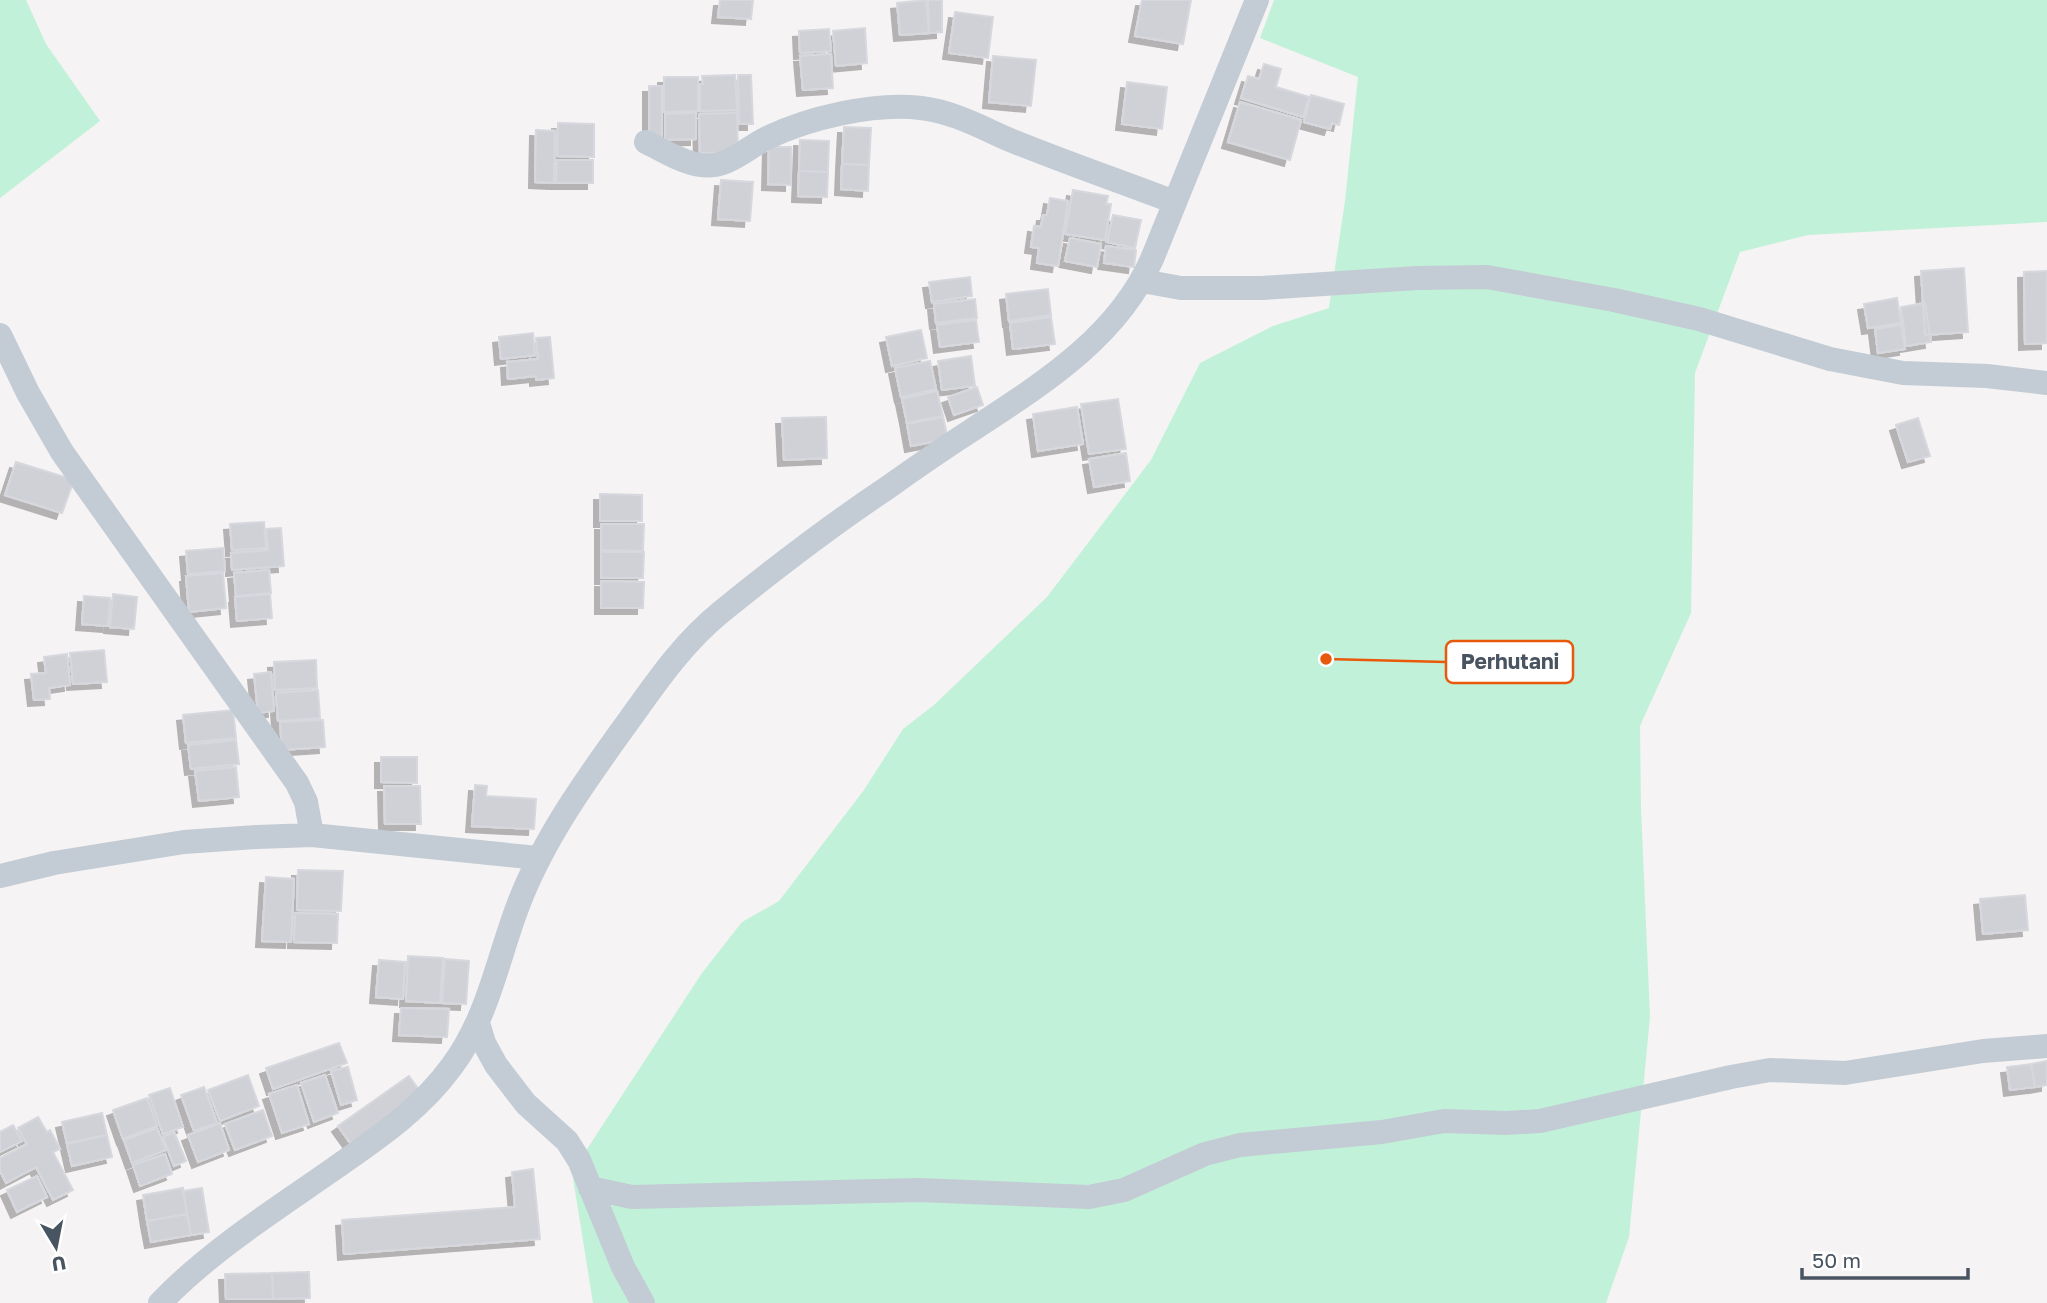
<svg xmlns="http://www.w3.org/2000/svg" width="2047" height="1303" font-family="'Golos Text',sans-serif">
<defs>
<filter id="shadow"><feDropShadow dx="-6" dy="6" stdDeviation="0" flood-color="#0004"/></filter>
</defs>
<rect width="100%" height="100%" fill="#f5f3f3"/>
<path fill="#c2f1d9" d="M 0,0 L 26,0 L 46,44 L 100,121 L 0,198 Z
M 1274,0 L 2047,0 L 2047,222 L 1808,235 L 1740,252 L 1695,373 L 1691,613 L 1640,726 L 1641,808 L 1650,1017 L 1629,1237 L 1606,1303 L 593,1303 L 572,1172 L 702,973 L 742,922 L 779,901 L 864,790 L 903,729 L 934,705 L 1047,597 L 1151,460 L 1200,363 L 1273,326 L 1329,308 L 1345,201 L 1358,77 L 1260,38 Z"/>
<path fill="#cfd1d7" stroke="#d7d8de" stroke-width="2" filter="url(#shadow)" d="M 720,0 L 753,0 L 751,19 L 718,17 Z
M 926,0 L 929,33 L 900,35 L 897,3 Z
M 928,0 L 942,0 L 942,32 L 929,33 Z
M 1142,0 L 1191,0 L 1183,44 L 1135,36 Z
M 955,12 L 993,17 L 988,58 L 949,53 Z
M 865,28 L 867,63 L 836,66 L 833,31 Z
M 829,29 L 831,51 L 800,53 L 799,31 Z
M 831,54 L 833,88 L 803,90 L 800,56 Z
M 993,56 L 1036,60 L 1031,106 L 989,102 Z
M 1264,64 L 1281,69 L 1276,87 L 1309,97 L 1303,117 L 1241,98 L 1248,76 L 1259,79 Z
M 735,75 L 737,110 L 700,111 L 700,84 L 703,84 L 702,76 Z
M 738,75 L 751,75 L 753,124 L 739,124 Z
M 664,77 L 698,77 L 698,111 L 664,112 Z
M 1127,82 L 1167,87 L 1162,129 L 1122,124 Z
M 649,86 L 662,86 L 662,138 L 649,138 Z
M 1311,95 L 1344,104 L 1339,125 L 1332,123 L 1330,129 L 1304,122 Z
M 1240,102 L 1301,120 L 1290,160 L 1228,142 Z
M 696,113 L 696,139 L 665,140 L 665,114 Z
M 737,113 L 738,153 L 700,153 L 699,114 Z
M 558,123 L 594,124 L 594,157 L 557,156 Z
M 844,127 L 871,128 L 869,165 L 842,164 Z
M 536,130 L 555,131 L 554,183 L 535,182 Z
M 800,140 L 829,141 L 828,172 L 799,171 Z
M 769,147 L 791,147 L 791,185 L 768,184 Z
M 557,160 L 593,160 L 593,183 L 556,183 Z
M 842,164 L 869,165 L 868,191 L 841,189 Z
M 799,171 L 828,172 L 827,197 L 798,196 Z
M 721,180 L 753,182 L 750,221 L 718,219 Z
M 1073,190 L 1108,196 L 1106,204 L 1111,204 L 1105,240 L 1065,234 Z
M 1050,198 L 1068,201 L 1058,266 L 1037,263 L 1039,248 L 1031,247 L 1034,226 L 1041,227 L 1043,215 L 1047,215 Z
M 1113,215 L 1141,220 L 1135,248 L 1107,242 Z
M 1070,238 L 1101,244 L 1097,267 L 1065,261 Z
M 1106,246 L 1136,250 L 1134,267 L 1104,263 Z
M 1964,268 L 1968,332 L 1925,335 L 1921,271 Z
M 2047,271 L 2047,343 L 2025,344 L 2024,272 Z
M 970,277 L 972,296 L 932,302 L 929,282 Z
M 1048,289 L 1051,315 L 1009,321 L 1006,294 Z
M 1897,298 L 1901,323 L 1868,328 L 1864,304 Z
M 975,299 L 977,318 L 936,323 L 934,304 Z
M 1925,303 L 1931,342 L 1906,346 L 1901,307 Z
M 1051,317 L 1055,344 L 1013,349 L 1010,323 Z
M 976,320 L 979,342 L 940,347 L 937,325 Z
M 1901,325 L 1905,349 L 1878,353 L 1875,329 Z
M 921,330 L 927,358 L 892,366 L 886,337 Z
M 533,333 L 535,355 L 501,359 L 499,337 Z
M 550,337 L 554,378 L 536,380 L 536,376 L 508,379 L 507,362 L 538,359 L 536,338 Z
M 971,356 L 975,386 L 942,390 L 938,361 Z
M 930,361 L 936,389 L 901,397 L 895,368 Z
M 977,387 L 983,405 L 954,415 L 948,397 Z
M 937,391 L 943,416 L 907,423 L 902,399 Z
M 1118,399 L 1126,449 L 1089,454 L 1081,404 Z
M 1077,407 L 1083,444 L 1038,451 L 1033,414 Z
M 826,417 L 827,458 L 784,460 L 782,418 Z
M 943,417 L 948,439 L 911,446 L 907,424 Z
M 1918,418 L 1930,456 L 1908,462 L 1896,425 Z
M 1126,453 L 1130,481 L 1094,487 L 1089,459 Z
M 16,462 L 74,480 L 62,513 L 5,495 Z
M 600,494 L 642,495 L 642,521 L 600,521 Z
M 264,522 L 266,548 L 232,550 L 230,524 Z
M 601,524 L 644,524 L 643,551 L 601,550 Z
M 281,528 L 284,566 L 232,570 L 231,553 L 268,550 L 266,529 Z
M 223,548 L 225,571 L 188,574 L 186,551 Z
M 601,552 L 644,552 L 643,578 L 601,578 Z
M 269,570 L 271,593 L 236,596 L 234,573 Z
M 223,573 L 226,608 L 189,612 L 186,576 Z
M 601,581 L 644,582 L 643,608 L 601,608 Z
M 113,594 L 137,597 L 134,629 L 110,627 Z
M 270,594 L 272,618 L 237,621 L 235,597 Z
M 84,596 L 110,598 L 108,626 L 82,624 Z
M 104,650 L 107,682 L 73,684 L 70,653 Z
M 67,654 L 70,685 L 49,688 L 50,699 L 34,700 L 31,674 L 46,673 L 44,657 Z
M 316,660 L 317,688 L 275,690 L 274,662 Z
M 271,672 L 274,711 L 258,713 L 254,674 Z
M 318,690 L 320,718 L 278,721 L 276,693 Z
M 233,710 L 236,738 L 186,743 L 183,715 Z
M 323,720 L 325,747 L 282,750 L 280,722 Z
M 236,740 L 239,764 L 191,769 L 188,745 Z
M 381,757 L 417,757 L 417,783 L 381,782 Z
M 236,767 L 239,797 L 199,801 L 195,771 Z
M 475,785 L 487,786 L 486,796 L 536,799 L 534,829 L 472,826 Z
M 384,786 L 420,786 L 421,824 L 385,824 Z
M 298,870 L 343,871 L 341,911 L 297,910 Z
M 266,877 L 294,879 L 291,942 L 262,941 Z
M 2025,895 L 2028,930 L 1983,934 L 1980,899 Z
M 295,913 L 338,914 L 337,943 L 294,942 Z
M 408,956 L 443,958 L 440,1003 L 406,1001 Z
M 445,959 L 469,961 L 466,1004 L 442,1003 Z
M 379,960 L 405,962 L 403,999 L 376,997 Z
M 401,1008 L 449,1009 L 447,1037 L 399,1035 Z
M 339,1043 L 347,1063 L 273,1089 L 266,1068 Z
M 2047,1061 L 2047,1085 L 2035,1087 L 2031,1064 Z
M 2031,1064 L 2035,1087 L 2010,1090 L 2007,1067 Z
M 348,1067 L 357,1100 L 341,1105 L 331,1071 Z
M 248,1075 L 259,1106 L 220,1121 L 208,1090 Z
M 325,1075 L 338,1113 L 314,1122 L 301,1083 Z
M 409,1076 L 422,1094 L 351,1144 L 338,1126 Z
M 297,1085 L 309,1124 L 282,1133 L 269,1094 Z
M 204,1087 L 217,1123 L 194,1131 L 181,1095 Z
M 170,1088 L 183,1127 L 163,1134 L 149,1095 Z
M 147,1098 L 157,1126 L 123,1139 L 113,1110 Z
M 263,1110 L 272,1136 L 235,1150 L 225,1124 Z
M 102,1113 L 107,1135 L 67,1143 L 62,1122 Z
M 38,1117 L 47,1132 L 50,1130 L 60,1149 L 53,1152 L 73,1190 L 53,1200 L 36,1167 L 6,1183 L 0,1171 L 0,1158 L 27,1144 L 18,1128 Z
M 220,1123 L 229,1150 L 198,1162 L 188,1135 Z
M 13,1125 L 22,1141 L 0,1152 L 0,1132 Z
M 157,1128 L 166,1150 L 132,1163 L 124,1140 Z
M 174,1132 L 186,1161 L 174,1166 L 163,1137 Z
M 107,1135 L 112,1157 L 72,1166 L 67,1144 Z
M 165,1154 L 172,1174 L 140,1186 L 133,1165 Z
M 533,1169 L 540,1239 L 344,1254 L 342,1220 L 515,1207 L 512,1172 Z
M 37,1176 L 47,1197 L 17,1212 L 7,1190 Z
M 183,1188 L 187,1214 L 147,1221 L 143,1195 Z
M 202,1188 L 209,1232 L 191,1235 L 183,1191 Z
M 187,1214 L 191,1235 L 151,1242 L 147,1221 Z
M 309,1272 L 310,1298 L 273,1299 L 272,1273 Z
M 272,1273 L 273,1299 L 226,1299 L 225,1274 Z"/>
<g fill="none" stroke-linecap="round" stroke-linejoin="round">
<path stroke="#c3cbd4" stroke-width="24" d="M 646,142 C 662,150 681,162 700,165 C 727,169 745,149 767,138 C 808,118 875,102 921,108 C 954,112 980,127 1010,140 C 1064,162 1119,181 1174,202
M 1142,281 L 1181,288 L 1262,288 L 1417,278 L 1487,277 L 1614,300 L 1699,319 L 1830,359 L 1903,373 L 1987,376 L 2047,383
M 0,335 L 28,393 L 62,452 L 297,783 L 306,802 L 312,835
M 0,876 L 54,863 L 184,842 L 257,837 L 312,835 L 538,858
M 478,1023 L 484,1043 L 496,1065 L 526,1104 L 567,1141 L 579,1160 L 623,1267 L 643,1303
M 590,1188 L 632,1197 L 919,1190 L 1089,1197 L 1124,1190 L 1205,1154 L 1240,1145 L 1382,1132 L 1444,1121 L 1506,1123 L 1540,1121 L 1731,1077 L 1770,1070 L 1845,1073 L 1983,1051 L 2047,1046
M 160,1303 C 211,1250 275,1210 335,1168 C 378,1138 421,1109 452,1066 C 488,1018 498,957 519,903 C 545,836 588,777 630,719 C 657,681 684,642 721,612 C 774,569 830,526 887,488 C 915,468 944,448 972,430 C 1042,384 1117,338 1152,259 L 1257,0"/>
</g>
<path fill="none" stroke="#e8590c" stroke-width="2.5" d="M1326 659L1446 662"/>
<circle fill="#e8590c" stroke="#fff" stroke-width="2.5" cx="1326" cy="659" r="7"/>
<rect fill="#fff" stroke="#e8590c" stroke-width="2.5" x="1446" y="641" width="127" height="42" rx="7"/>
<g font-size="21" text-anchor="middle" font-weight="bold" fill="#495461">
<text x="1510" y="669">Perhutani</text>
</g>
<g transform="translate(56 1247) rotate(170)" stroke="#ffffff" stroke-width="5" paint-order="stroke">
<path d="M0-5L12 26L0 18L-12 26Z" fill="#495461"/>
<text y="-10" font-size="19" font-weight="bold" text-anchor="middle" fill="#495461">U</text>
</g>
<path d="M1802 1268v10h166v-10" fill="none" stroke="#495461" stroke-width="3.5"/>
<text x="1812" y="1268" font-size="21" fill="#495461" stroke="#ffffff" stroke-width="5" paint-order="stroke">50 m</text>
</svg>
